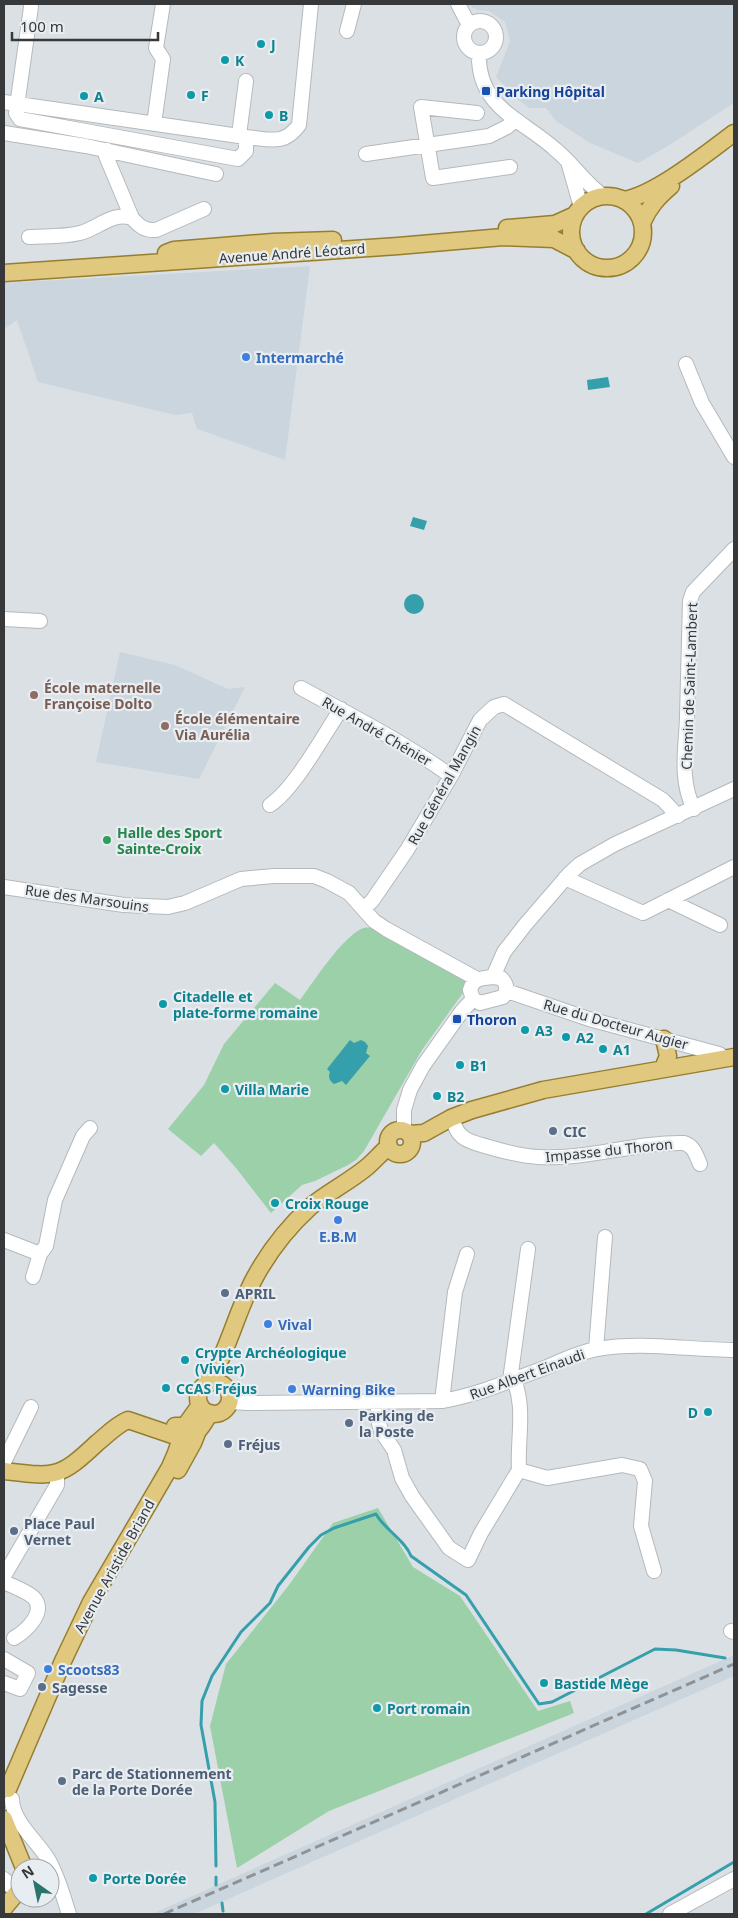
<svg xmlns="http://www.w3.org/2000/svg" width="738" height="1918" font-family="'Noto Sans',sans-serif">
<rect width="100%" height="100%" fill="#dbe0e4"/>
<path fill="#cad5de" d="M 467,4 L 734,4 L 734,103 L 666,147 L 638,163 L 590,143 L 556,121 L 546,108 L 529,108 L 517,99 L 496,77 L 510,41 L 505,22 L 489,11 L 477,10 Z
M 310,266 L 285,460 L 197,429 L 192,413 L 175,415 L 38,382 L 17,320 L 4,329 L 4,283 Z
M 120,652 L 175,665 L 228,689 L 245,687 L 199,779 L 96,762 Z
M 734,1655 L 734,1676 L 194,1914 L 152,1914 Z"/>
<path fill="#9bd0a9" d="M 373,927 L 460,976 L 465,981 L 465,990 L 422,1050 L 364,1151 L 356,1160 L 348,1165 L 315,1181 L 302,1185 L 271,1213 L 236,1168 L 214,1143 L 201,1156 L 168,1129 L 204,1085 L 224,1044 L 275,983 L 300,1000 C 314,981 341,939 361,929 C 364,927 369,928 373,927 Z
M 378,1508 L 413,1567 L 460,1596 L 538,1711 L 570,1701 L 574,1713 L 329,1811 L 237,1868 L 210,1726 L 226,1664 L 289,1585 L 333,1523 Z"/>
<path fill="#35a0ab" d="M 608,377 L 610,387 L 588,390 L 587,380 Z
M 413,517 L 427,521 L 424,530 L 410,526 Z
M404 604a10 10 0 1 1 20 0a10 10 0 1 1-20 0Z
M 350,1040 L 354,1043 L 361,1040 L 365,1042 L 368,1046 L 366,1053 L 370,1056 L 346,1085 L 342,1081 L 334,1084 C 329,1081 328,1076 330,1072 L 327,1069 Z"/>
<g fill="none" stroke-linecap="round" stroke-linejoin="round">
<path stroke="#35a0ab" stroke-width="3" d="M 216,1866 L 215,1802 L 201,1725 L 202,1701 L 212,1676 L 241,1632 L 270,1603 L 278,1586 L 309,1547 L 321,1535 L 334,1528 L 376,1514 C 384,1529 405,1540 411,1556 L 466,1595 L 539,1704 L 552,1702 L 655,1649 L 676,1650 L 725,1658
M 216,1885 L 216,1877
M 222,1903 L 223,1911
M 646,1914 L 734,1862"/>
<defs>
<path id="minor" d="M 458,4 L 469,25
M 31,7 L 16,113 L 20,119 L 238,159 L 246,151 L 246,137
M464 37a16 16 0 1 1 32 0a16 16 0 1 1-32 0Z
M 347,31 L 354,4
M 479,53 C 477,108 522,119 556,150 C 573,164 585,183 603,196
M 4,102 L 246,137 C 269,139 284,146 299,125 L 311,4
M 477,113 L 421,107 L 433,178 L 510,167
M 154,124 L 163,59 L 156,48 L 163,4
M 4,133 L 86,146 L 216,174
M 239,135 L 246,81
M 107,150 L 106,156 L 132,218 C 139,226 145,231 156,230 L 204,209
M 366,154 L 489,136 L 507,127 L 515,120
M 569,165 L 581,207
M 29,237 C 45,236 64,237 80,233 C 97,229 113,211 132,218
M 686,364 L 702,403 L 734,457
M 4,619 L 40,621
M 301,688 C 352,716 404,742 451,776
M 270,805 C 295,788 323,736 341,709
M 694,809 C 679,780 686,748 687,717 C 688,679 689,640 690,601 L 693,592 L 734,549
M 565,878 L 643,913 L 734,867
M 4,887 L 124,905 L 168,907 L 185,903 L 241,879 L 274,876 L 314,876 L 327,881 L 349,893 L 374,921 L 386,929 L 477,979
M 668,900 L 720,925
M 364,908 L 372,901 L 407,850 L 451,776 L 480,720 L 494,707 L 504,704 L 663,800 L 678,816
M 493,977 L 504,952 L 525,925 L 569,874 L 580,864 L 615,844 L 734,789
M 493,977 L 501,978 C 507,984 508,990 503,997 L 480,1003 L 473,999 L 470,990 C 473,978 482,978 493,977 Z
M 507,991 L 589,1019 L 719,1054 L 725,1058
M 455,1126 C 460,1140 472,1142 485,1146 C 502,1151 521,1156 538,1157 C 587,1160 635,1142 684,1143 C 694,1146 696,1155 700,1164
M 404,1131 L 404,1110 L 410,1090 L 423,1066 L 462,1011 L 473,999
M 4,1240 L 40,1254
M 33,1277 L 40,1254 L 46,1246 L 55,1200 L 83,1136 L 90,1128
M 596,1349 L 605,1237
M 442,1401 L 455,1292 L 467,1254
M 230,1402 L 247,1403 L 442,1401 C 478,1395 512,1380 547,1367 C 563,1360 580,1352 597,1349 C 642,1341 689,1350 734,1350
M 378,1402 L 378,1419 L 381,1431 L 394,1450 L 402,1478 L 412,1496 L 449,1548 L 468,1560 L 481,1533 L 519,1470 L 547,1478 L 622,1465 L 640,1469 L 645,1481 L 641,1526 L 654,1571
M 4,1462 L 31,1407
M 519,1470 C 517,1436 527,1405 511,1373 L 528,1249
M 4,1576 L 57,1485 L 57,1473
M 4,1582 C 12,1586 26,1591 33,1597 C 48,1611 26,1631 14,1638
M 731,1631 L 734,1632
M 4,1659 L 28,1673 L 20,1689 L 4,1683
M 12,1799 C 12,1821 37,1841 48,1859 C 58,1876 63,1896 69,1914
M 4,1879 L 17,1893
M 670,1914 L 734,1879"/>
<path id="major" d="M571 232a36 36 0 1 1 72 0a36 36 0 1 1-72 0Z
M 624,200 C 655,195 707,153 734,133
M 642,223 C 649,207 658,197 671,186
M 507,228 L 555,224 L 575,215
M 166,253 L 174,250 L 273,242 L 333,240
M 4,273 L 398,246 L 503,237 L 554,239 L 577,251
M 663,1068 L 668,1056 L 664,1039
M388 1142a12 12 0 1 1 24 0a12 12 0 1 1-24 0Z
M 409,1134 L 424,1133 L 451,1118 L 472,1110 L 543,1090 L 734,1057
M198 1398a16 16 0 1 1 32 0a16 16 0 1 1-32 0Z
M 207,1384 C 228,1352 236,1313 254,1279 C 268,1253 288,1227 310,1207 C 328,1192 349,1182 367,1167 C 374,1161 381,1153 389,1146
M 175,1426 L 185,1426 L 200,1405
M 178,1470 L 193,1443 L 197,1433
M 4,1471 C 55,1477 59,1479 97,1443 C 107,1435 116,1425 128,1420 L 181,1438 C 197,1438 202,1426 210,1413
M 8,1789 L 63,1661 L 91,1602 L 170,1467 L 176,1453 L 185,1426
M 4,1819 L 24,1868
M 4,1908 L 20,1889"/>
</defs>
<use href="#minor" stroke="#b4b9bc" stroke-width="16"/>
<use href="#major" stroke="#977e2f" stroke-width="19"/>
<use href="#minor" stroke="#fff" stroke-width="14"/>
<use href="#major" stroke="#e0c87f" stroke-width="16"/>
<path stroke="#909396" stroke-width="3" stroke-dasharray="10 5" stroke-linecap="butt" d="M 164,1914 L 734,1664"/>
</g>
<g fill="#0f9aa8" stroke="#e8edf1" stroke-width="2">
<circle cx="261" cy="44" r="5"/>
<circle cx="225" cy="60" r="5"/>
<circle cx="191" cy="95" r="5"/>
<circle cx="84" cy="96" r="5"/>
<circle cx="269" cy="115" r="5"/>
<circle cx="163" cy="1004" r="5"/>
<circle cx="525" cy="1030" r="5"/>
<circle cx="566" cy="1037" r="5"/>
<circle cx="603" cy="1049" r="5"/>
<circle cx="460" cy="1065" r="5"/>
<circle cx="225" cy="1089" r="5"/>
<circle cx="437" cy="1096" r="5"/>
<circle cx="275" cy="1203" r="5"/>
<circle cx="185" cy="1360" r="5"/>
<circle cx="166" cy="1388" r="5"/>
<circle cx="708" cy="1412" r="5"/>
<circle cx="544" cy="1683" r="5"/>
<circle cx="377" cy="1708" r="5"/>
<circle cx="93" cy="1878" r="5"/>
</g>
<g fill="#1a4fb4" stroke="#e8edf1" stroke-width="2">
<rect x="481" y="86" width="10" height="10" rx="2.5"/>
<rect x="452" y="1014" width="10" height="10" rx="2.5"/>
</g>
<g fill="#3f7fe0" stroke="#e8edf1" stroke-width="2">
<circle cx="246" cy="357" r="5"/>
<circle cx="338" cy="1220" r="5"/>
<circle cx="268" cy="1324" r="5"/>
<circle cx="292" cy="1389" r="5"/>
<circle cx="48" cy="1669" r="5"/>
</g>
<g fill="#8d6e63" stroke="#e8edf1" stroke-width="2">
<circle cx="34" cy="695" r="5"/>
<circle cx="165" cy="726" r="5"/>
</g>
<circle fill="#2e9e5b" stroke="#e8edf1" stroke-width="2" cx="107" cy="840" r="5"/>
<g fill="#5c6f8a" stroke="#e8edf1" stroke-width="2">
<circle cx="553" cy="1131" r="5"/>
<circle cx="225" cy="1293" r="5"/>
<circle cx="349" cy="1423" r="5"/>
<circle cx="228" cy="1444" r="5"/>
<circle cx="14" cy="1531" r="5"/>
<circle cx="42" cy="1687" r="5"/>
<circle cx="62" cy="1781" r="5"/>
</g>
<g text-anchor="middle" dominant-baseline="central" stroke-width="4.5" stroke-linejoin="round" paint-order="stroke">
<g font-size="14" font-weight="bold" fill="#0d838f" stroke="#e8edf1" text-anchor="start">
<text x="271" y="44">J</text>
<text x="235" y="60">K</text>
<text x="201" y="95">F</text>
<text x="94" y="96">A</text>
<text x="279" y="115">B</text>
<text x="173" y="996">Citadelle et<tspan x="173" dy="16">plate-forme romaine</tspan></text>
<text x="535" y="1030">A3</text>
<text x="576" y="1037">A2</text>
<text x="613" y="1049">A1</text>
<text x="470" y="1065">B1</text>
<text x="235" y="1089">Villa Marie</text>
<text x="447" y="1096">B2</text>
<text x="285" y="1203">Croix Rouge</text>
<text x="195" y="1352">Crypte Archéologique<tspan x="195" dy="16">(Vivier)</tspan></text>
<text x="176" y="1388">CCAS Fréjus</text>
<text x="698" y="1412" text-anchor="end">D</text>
<text x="554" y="1683">Bastide Mège</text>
<text x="387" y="1708">Port romain</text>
<text x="103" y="1878">Porte Dorée</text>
</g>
<g font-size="14" font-weight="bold" fill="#164399" stroke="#e8edf1" text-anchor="start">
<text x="496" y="91">Parking Hôpital</text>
<text x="467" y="1019">Thoron</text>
</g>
<g font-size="14" fill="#363839" stroke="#e8edf1">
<text transform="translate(292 253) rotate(-4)">Avenue André Léotard</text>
<text transform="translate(689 686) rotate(-88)">Chemin de Saint-Lambert</text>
<text transform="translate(377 731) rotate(30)">Rue André Chénier</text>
<text transform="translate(444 785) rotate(-61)">Rue Général Mangin</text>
<text transform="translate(87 898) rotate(8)">Rue des Marsouins</text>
<text transform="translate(616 1024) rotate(16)">Rue du Docteur Augier</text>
<text transform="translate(609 1150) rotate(-6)">Impasse du Thoron</text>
<text transform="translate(527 1374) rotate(-20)">Rue Albert Einaudi</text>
<text transform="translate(114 1566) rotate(-61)">Avenue Aristide Briand</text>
</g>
<g font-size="14" font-weight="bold" fill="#366cbe" stroke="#e8edf1" text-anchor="start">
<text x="256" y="357">Intermarché</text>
<text x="338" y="1236" text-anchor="middle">E.B.M</text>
<text x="278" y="1324">Vival</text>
<text x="302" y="1389">Warning Bike</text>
<text x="58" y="1669">Scoots83</text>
</g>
<g font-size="14" font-weight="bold" fill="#785e54" stroke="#e8edf1" text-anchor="start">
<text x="44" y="687">École maternelle<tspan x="44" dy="16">Françoise Dolto</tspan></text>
<text x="175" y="718">École élémentaire<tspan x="175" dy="16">Via Aurélia</tspan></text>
</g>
<g font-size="14" font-weight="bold" fill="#27864d" stroke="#e8edf1" text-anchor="start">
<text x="117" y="832">Halle des Sport<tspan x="117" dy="16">Sainte-Croix</tspan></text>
</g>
<g font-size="14" font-weight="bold" fill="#4e5e75" stroke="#e8edf1" text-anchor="start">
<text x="563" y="1131">CIC</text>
<text x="235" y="1293">APRIL</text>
<text x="359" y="1415">Parking de<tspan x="359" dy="16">la Poste</tspan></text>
<text x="238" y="1444">Fréjus</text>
<text x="24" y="1523">Place Paul<tspan x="24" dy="16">Vernet</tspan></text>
<text x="52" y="1687">Sagesse</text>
<text x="72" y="1773">Parc de Stationnement<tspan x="72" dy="16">de la Porte Dorée</tspan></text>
</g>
</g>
<rect width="738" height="1918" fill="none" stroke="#363839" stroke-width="10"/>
<g transform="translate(35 1883) rotate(327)"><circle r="24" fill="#e8edf1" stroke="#a1a5a7"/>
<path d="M0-4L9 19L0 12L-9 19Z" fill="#2b746e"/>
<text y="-8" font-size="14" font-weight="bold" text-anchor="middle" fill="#363839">N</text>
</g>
<path d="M12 32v8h146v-8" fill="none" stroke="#363839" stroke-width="2.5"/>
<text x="20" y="32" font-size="15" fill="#363839" stroke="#e8edf1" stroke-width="4" paint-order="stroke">100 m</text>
</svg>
